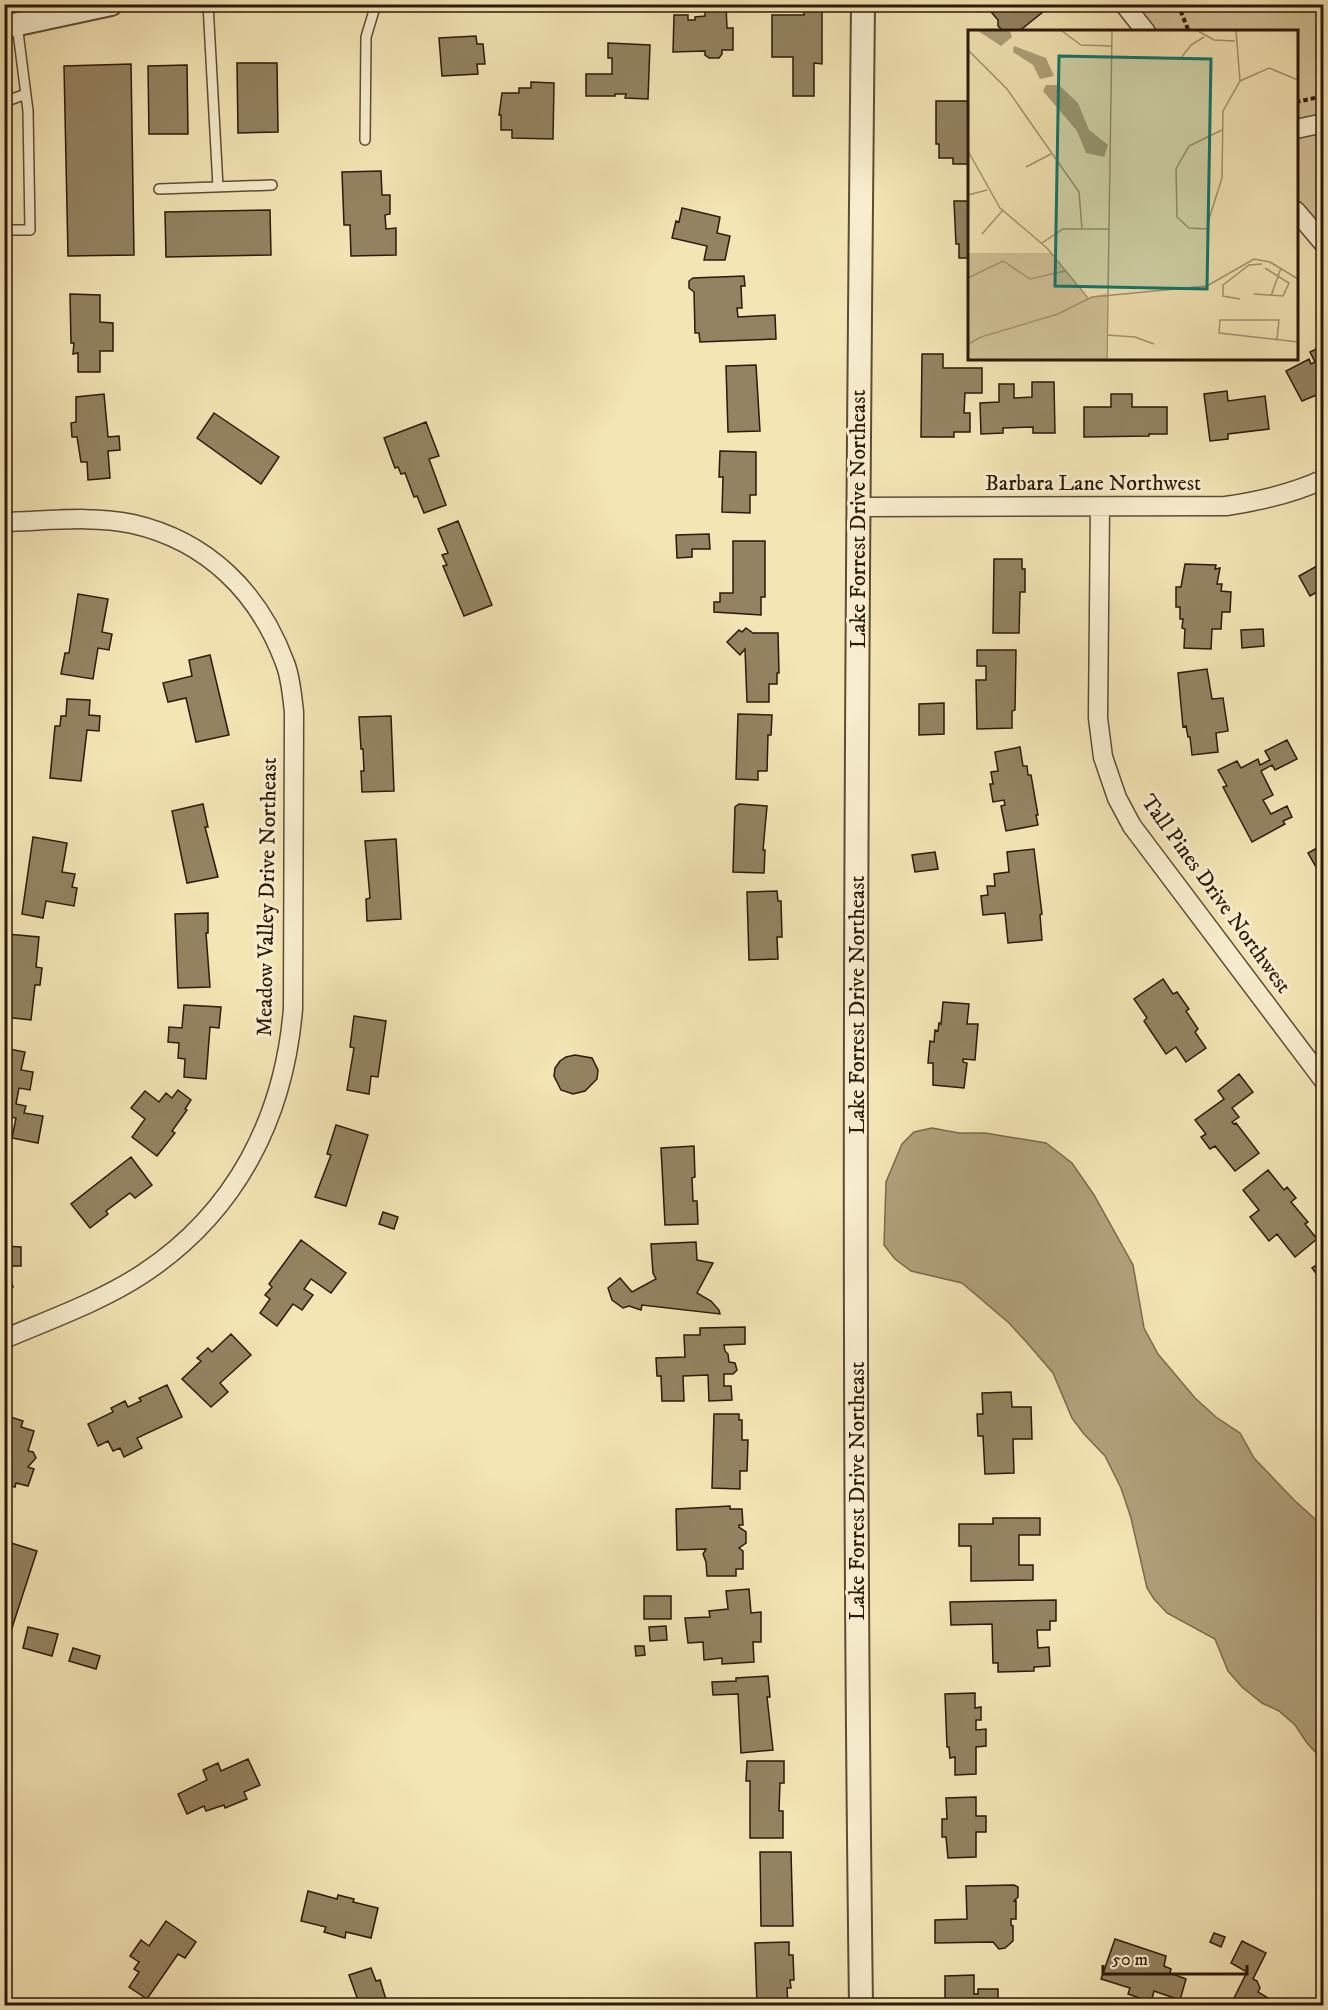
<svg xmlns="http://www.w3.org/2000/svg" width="1328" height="2010" font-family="'IM FELL DW Pica',serif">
<rect width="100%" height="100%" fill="#f4e5b5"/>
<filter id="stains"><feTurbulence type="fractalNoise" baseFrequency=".00333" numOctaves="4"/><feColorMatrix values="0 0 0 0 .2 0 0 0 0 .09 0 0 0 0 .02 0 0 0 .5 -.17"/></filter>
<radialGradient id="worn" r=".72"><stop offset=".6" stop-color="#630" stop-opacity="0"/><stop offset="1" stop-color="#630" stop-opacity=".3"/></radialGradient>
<path fill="#d2c298" stroke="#7f6e50" stroke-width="1.5" d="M 1132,5 L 1323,5 L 1323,242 L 1297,206 L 1296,32 L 1155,31 Z"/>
<path fill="#b0a07a" stroke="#7b6a4c" stroke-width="1.5" d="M 932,1128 L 959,1133 L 985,1133 L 1046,1143 L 1072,1163 L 1094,1195 L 1133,1265 L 1144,1328 L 1158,1354 L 1195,1398 L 1216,1417 L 1240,1433 L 1254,1458 L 1294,1500 L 1315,1519 L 1323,1532 L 1323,1757 L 1318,1755 L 1307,1743 L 1295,1725 L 1279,1711 L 1262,1703 L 1242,1687 L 1228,1671 L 1215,1639 L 1167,1613 L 1154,1599 L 1147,1588 L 1131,1518 L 1121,1488 L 1105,1456 L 1084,1434 L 1072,1418 L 1053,1373 L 1029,1345 L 1009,1323 L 962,1283 L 911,1271 L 895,1259 L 884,1245 L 886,1182 L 902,1144 L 914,1132 Z"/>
<path fill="#948362" stroke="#2c1908" stroke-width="1.5" d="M 705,4 L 726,4 L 727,28 L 733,28 L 733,50 L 722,50 L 722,54 L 719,58 L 709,58 L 705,55 L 705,51 L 673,52 L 674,15 L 688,15 L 688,20 L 695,20 L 695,17 L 705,16 Z
M 973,4 L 1039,4 L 1044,11 L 1018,32 L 1008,32 L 1002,30 L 998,26 L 998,20 L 986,6 L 979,12 Z
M 804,11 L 822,11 L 822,64 L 814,63 L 814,96 L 793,96 L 793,57 L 772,57 L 772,15 L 804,15 Z
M 476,36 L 477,44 L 483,44 L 485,64 L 477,64 L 478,74 L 442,76 L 439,38 Z
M 608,43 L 650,45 L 648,99 L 625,98 L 626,94 L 615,94 L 615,96 L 586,96 L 586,74 L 612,74 L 612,58 L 608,58 Z
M 237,63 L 277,63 L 278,132 L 238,133 Z
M 131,64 L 134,255 L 68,256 L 64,66 Z
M 187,65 L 188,134 L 149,134 L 148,66 Z
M 531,82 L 554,83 L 553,139 L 512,138 L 512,130 L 501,130 L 501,115 L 499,115 L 502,93 L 519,93 L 519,88 L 531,88 Z
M 936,101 L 970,101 L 970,164 L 953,164 L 953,158 L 939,158 L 939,144 L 936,144 Z
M 381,171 L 382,195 L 390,195 L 390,214 L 385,215 L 386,229 L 396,228 L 396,255 L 351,256 L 350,225 L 344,225 L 342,172 Z
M 954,201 L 970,201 L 970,258 L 959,258 L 959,244 L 956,244 Z
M 682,208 L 720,217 L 717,233 L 730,236 L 725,260 L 704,260 L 707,246 L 672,238 L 676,221 L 679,222 Z
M 270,210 L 271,255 L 166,257 L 165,212 Z
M 744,276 L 745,286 L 741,286 L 742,308 L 737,308 L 738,317 L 775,315 L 776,339 L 700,342 L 699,333 L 695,333 L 694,292 L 689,288 L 689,281 L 693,278 Z
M 70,294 L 100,295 L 100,322 L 113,323 L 113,351 L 100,351 L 100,372 L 78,372 L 78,353 L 73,354 L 74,343 L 71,343 Z
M 1324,345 L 1324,392 L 1302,401 L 1286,371 L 1309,359 L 1311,364 L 1315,362 L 1310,352 Z
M 922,354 L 943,354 L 943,368 L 982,368 L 982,393 L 965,393 L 964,413 L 970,413 L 970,432 L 954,432 L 954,437 L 921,437 Z
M 756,365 L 760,431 L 728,432 L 726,366 Z
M 1032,382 L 1054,382 L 1055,433 L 1033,433 L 1033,427 L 1003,428 L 1003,433 L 981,434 L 980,403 L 999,402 L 999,384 L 1014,384 L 1014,398 L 1032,397 Z
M 1227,391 L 1228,401 L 1265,396 L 1269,429 L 1228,434 L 1228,439 L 1210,441 L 1204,394 Z
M 104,394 L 108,437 L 119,436 L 120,450 L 108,451 L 110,478 L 88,480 L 87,462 L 81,462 L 77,437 L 72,437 L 71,423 L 76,422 L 76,397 Z
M 1111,394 L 1132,394 L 1132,407 L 1167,407 L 1167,434 L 1149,434 L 1149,436 L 1084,437 L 1084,407 L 1111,407 Z
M 214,413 L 279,457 L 261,484 L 197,438 Z
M 426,422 L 439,456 L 429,459 L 446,505 L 424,513 L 417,496 L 414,497 L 405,473 L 401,474 L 398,467 L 395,468 L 384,438 Z
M 720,451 L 756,452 L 756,495 L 750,495 L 750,513 L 722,512 L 723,477 L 719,477 Z
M 458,521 L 492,605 L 464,616 L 443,566 L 447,565 L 442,555 L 448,553 L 438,529 Z
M 709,534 L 710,549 L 692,549 L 692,557 L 677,558 L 676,535 Z
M 733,541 L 765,541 L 765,597 L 761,597 L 761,615 L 714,612 L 714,602 L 720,602 L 720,593 L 733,593 Z
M 994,559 L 1022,559 L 1022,569 L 1025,569 L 1025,592 L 1020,592 L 1019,633 L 993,633 Z
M 1324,562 L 1324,588 L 1310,596 L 1299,576 Z
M 1185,564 L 1216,565 L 1215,569 L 1220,568 L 1217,584 L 1222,584 L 1221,591 L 1231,592 L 1230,612 L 1222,612 L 1221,629 L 1212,629 L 1211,649 L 1184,648 L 1185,629 L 1182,628 L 1183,619 L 1180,619 L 1180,607 L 1176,607 L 1176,587 L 1181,587 Z
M 78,594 L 108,599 L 102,632 L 112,634 L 109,650 L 98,648 L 93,679 L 61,674 L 65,653 L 69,653 Z
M 746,628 L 753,633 L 778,633 L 779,673 L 777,673 L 777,684 L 769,684 L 769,702 L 747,702 L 745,649 L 740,655 L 727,642 L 739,630 L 742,632 Z
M 1263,629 L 1264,646 L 1242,648 L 1241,630 Z
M 977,650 L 1016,650 L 1015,710 L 1012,711 L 1012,728 L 977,729 L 976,680 L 986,680 L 986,666 L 977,666 Z
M 210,655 L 229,735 L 196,742 L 186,698 L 168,702 L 163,683 L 192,676 L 189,660 Z
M 1207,669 L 1212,699 L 1223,698 L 1228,731 L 1216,733 L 1218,752 L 1192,755 L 1190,737 L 1188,737 L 1186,726 L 1183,727 L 1178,673 Z
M 67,699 L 90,700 L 89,715 L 100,716 L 99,731 L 87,730 L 81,781 L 50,778 L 55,726 L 60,726 L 61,716 L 66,716 Z
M 944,703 L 944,734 L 919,735 L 919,704 Z
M 738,714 L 772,715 L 771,735 L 768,735 L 767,771 L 758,771 L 758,780 L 736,779 Z
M 391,716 L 394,791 L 362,792 L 361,771 L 364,771 L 363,749 L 361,749 L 359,717 Z
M 1287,740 L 1297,759 L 1275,770 L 1272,765 L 1261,771 L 1273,795 L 1263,800 L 1271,814 L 1287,806 L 1292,817 L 1283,821 L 1285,824 L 1252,842 L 1223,787 L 1227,786 L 1218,770 L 1237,761 L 1241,768 L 1258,759 L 1260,765 L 1270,760 L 1265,751 Z
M 1020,747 L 1023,766 L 1027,766 L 1028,775 L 1031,775 L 1038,815 L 1036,815 L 1038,825 L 1006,831 L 1001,806 L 1005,805 L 1004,800 L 993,802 L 990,784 L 993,784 L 991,772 L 998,771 L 995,752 Z
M 203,804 L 208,827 L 205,827 L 218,877 L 187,883 L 172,811 Z
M 739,804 L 767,806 L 763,850 L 765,850 L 764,873 L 733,872 L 735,807 Z
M 33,837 L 67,843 L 62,872 L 75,874 L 72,887 L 77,888 L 74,906 L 46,901 L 43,918 L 22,914 Z
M 396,839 L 401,919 L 367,921 L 366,899 L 370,898 L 365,841 Z
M 1324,844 L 1324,881 L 1308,853 Z
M 1034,849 L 1042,914 L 1040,915 L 1042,940 L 1008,943 L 1005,913 L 983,915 L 981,896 L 988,895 L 987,886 L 995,886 L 994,874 L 1009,872 L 1007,852 Z
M 935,852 L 938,869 L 915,872 L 912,855 Z
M 777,891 L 778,901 L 781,901 L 782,937 L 777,937 L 778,959 L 749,960 L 747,892 Z
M 208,913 L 208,933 L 206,933 L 210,987 L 178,988 L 175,914 Z
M 7,934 L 39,937 L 36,967 L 42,968 L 40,985 L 35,985 L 31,1020 L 5,1017 L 7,997 L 4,997 L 4,961 Z
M 1163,979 L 1173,994 L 1177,992 L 1189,1009 L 1186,1011 L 1198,1029 L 1195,1032 L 1206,1048 L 1186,1062 L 1176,1047 L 1166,1054 L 1144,1021 L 1147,1018 L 1134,999 Z
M 943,1002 L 969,1004 L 967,1024 L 978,1024 L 975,1060 L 963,1059 L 963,1062 L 967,1063 L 964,1088 L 933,1085 L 933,1063 L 928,1063 L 930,1041 L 934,1042 L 935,1030 L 938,1031 L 939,1023 L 941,1024 Z
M 184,1005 L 221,1007 L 219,1028 L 210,1027 L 206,1079 L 184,1077 L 185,1059 L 178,1058 L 179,1043 L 168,1042 L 169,1027 L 182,1028 Z
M 354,1016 L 386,1021 L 378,1077 L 371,1076 L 369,1094 L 347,1090 L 354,1048 L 350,1047 Z
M 4,1048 L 25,1052 L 21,1070 L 33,1072 L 30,1090 L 19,1088 L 16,1104 L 26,1106 L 24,1113 L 43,1116 L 38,1143 L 12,1138 L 16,1118 L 4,1116 Z
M 575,1055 L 592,1058 L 598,1070 L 597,1079 L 585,1091 L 573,1094 L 561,1090 L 554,1076 L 555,1068 L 560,1061 L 566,1057 Z
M 1239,1074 L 1253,1092 L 1232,1108 L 1239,1117 L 1232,1122 L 1234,1124 L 1236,1123 L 1259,1153 L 1235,1171 L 1215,1146 L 1210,1149 L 1201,1137 L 1206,1134 L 1195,1120 L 1224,1099 L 1218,1091 Z
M 178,1090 L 191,1100 L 185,1109 L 187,1110 L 172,1131 L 175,1133 L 157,1156 L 132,1137 L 145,1119 L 131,1108 L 145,1091 L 159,1102 L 166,1093 L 172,1098 Z
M 336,1125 L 368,1135 L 346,1206 L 315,1197 L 331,1155 L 327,1154 Z
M 694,1146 L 695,1177 L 692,1178 L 693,1201 L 697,1201 L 698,1224 L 665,1225 L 661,1148 Z
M 131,1157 L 152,1185 L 135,1198 L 130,1193 L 106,1211 L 108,1214 L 90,1228 L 71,1204 Z
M 1268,1170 L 1284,1190 L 1287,1187 L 1296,1198 L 1291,1202 L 1308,1222 L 1305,1224 L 1317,1239 L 1295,1257 L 1277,1234 L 1269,1241 L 1250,1217 L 1259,1210 L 1243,1190 Z
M 4,1184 L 10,1184 L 9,1207 L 4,1207 Z
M 383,1212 L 398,1217 L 394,1229 L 379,1224 Z
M 301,1240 L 346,1273 L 331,1293 L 311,1279 L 304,1289 L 313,1295 L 302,1310 L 293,1304 L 277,1326 L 260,1313 L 270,1299 L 265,1295 L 272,1287 L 269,1284 Z
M 696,1242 L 697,1260 L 713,1263 L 697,1293 L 711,1301 L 719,1310 L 720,1314 L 642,1305 L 641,1310 L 629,1306 L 623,1308 L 612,1300 L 608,1288 L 620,1278 L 632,1292 L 656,1279 L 653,1273 L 651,1244 Z
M 4,1246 L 21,1247 L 21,1266 L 4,1266 Z
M 1324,1260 L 1324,1284 L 1312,1268 Z
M 10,1278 L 13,1287 L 4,1290 L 4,1280 Z
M 745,1327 L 745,1344 L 724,1345 L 725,1351 L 728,1354 L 729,1362 L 735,1363 L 737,1370 L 733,1374 L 724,1374 L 724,1386 L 731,1386 L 732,1400 L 709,1401 L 708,1375 L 683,1376 L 684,1401 L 662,1401 L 661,1376 L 657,1376 L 656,1358 L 685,1357 L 684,1335 L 700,1335 L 700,1328 Z
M 231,1334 L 251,1355 L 220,1383 L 228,1392 L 211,1407 L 182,1379 L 201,1361 L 197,1358 L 208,1348 L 212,1352 Z
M 167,1385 L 182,1417 L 137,1438 L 142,1448 L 124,1457 L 120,1448 L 113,1451 L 108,1441 L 98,1446 L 88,1424 L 113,1412 L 111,1408 L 125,1401 L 128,1407 L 141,1401 L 139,1398 Z
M 1011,1392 L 1012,1407 L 1031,1407 L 1032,1439 L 1013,1439 L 1014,1473 L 985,1474 L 983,1436 L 978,1436 L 977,1414 L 983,1414 L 982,1393 Z
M 714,1414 L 739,1414 L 739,1420 L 742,1420 L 742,1440 L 748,1440 L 747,1471 L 740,1471 L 740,1489 L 712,1488 Z
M 4,1415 L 23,1421 L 21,1427 L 34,1431 L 28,1451 L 33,1452 L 36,1458 L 28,1467 L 34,1469 L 28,1486 L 16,1483 L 15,1487 L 4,1484 Z
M 730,1506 L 730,1509 L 742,1509 L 743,1525 L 739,1525 L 739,1527 L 746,1532 L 746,1543 L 739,1548 L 743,1551 L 743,1569 L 736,1569 L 736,1576 L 707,1576 L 706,1562 L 703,1554 L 706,1549 L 677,1550 L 676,1509 Z
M 993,1518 L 1040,1518 L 1040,1535 L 1019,1535 L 1019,1565 L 1033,1565 L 1033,1580 L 971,1581 L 971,1546 L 959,1546 L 959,1524 L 993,1524 Z
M 8,1542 L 37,1551 L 8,1640 L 4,1639 L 4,1553 Z
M 749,1589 L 751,1613 L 761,1612 L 761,1642 L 753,1642 L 754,1662 L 722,1664 L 722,1658 L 704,1660 L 703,1642 L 688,1643 L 685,1618 L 710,1617 L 709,1611 L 728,1609 L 726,1591 Z
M 644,1596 L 671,1596 L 671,1619 L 644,1619 Z
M 1056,1600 L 1056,1621 L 1050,1621 L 1050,1630 L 1037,1630 L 1038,1648 L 1049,1647 L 1050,1666 L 1034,1667 L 1034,1671 L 998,1672 L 998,1663 L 993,1663 L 992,1624 L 951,1625 L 950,1602 Z
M 666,1626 L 667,1640 L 650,1641 L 649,1627 Z
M 28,1627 L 58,1634 L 52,1656 L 23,1648 Z
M 635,1646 L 644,1646 L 645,1655 L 636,1656 Z
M 73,1648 L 100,1656 L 96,1669 L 69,1661 Z
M 768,1676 L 770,1697 L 767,1697 L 773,1750 L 741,1753 L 738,1694 L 713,1695 L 712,1682 L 736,1681 L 736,1678 Z
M 975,1693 L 975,1708 L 981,1707 L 981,1720 L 976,1720 L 976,1730 L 986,1729 L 986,1746 L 976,1747 L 976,1774 L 955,1775 L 955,1757 L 950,1758 L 949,1747 L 947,1747 L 945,1694 Z
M 248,1759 L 260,1785 L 244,1792 L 247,1799 L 225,1808 L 224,1805 L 206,1811 L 204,1806 L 187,1814 L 178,1794 L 207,1780 L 203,1770 L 218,1763 L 221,1771 Z
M 747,1761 L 784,1761 L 784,1783 L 780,1783 L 779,1811 L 783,1811 L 783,1838 L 750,1838 L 750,1781 L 746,1781 Z
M 976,1797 L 976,1816 L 986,1816 L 986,1832 L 976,1832 L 976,1857 L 948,1858 L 946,1837 L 942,1837 L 942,1819 L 947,1819 L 946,1798 Z
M 760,1852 L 791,1852 L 793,1926 L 761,1926 Z
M 1014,1885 L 1018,1887 L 1018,1897 L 1014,1901 L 1016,1901 L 1016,1919 L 1011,1919 L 1011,1925 L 1013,1926 L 1013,1941 L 1005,1948 L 999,1949 L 993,1942 L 935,1943 L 935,1920 L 967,1919 L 966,1886 Z
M 308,1891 L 337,1899 L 338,1895 L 354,1899 L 353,1902 L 378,1908 L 371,1938 L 346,1932 L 345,1938 L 324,1932 L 326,1927 L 301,1921 Z
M 166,1921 L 196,1942 L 185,1958 L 178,1954 L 147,1999 L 129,1987 L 139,1972 L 134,1969 L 139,1962 L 130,1956 L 141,1940 L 149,1946 Z
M 1214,1933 L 1225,1937 L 1221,1947 L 1210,1942 Z
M 1115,1939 L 1166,1956 L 1164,1966 L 1171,1969 L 1170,1973 L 1186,1979 L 1180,2000 L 1154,1991 L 1151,2002 L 1128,1994 L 1130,1988 L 1101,1979 Z
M 1242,1941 L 1266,1953 L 1253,1979 L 1257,1981 L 1260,1988 L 1258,1992 L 1273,2001 L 1271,2006 L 1230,2006 L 1247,1972 L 1231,1963 Z
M 789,1942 L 789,1955 L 793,1955 L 794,1980 L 790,1980 L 791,1988 L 787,1988 L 788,2006 L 757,2006 L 755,1943 Z
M 371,1968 L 376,1981 L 380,1980 L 388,2006 L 360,2006 L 349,1975 Z
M 974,1975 L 974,1994 L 978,1994 L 978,1989 L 998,1989 L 998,2004 L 945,2006 L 945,1976 Z"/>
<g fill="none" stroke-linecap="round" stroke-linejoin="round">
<defs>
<path id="service" d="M 208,4 L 218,187
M 4,102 L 26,94
M 365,140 L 366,37 L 376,4
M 159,189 L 272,185
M 4,230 L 30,230 L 28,111 L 17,24"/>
<path id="minor" d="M 1124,4 L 1146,32
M 1296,129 L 1324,123
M 1296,211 L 1324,244
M 858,507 L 1226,506 C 1260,501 1292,494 1324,479
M 1100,507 L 1098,718 L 1103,757 L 1117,798 L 1132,826 L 1324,1081
M 4,522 C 45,521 93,515 133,524 C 207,541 259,592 285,663 C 291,678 292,696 294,712 L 293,1009 C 284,1118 236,1212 144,1273 C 102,1301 51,1319 4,1339"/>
<path id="tertiary" d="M 4,27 L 111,4
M 861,2006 C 852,1339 856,671 863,4"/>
</defs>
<use href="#service" stroke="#5e4c33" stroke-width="12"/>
<use href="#minor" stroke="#5e4c33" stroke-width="21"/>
<use href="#tertiary" stroke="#5e4c33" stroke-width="26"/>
<path stroke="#2c1908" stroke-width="4" stroke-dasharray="4.5 3" stroke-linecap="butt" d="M 1178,4 L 1189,32
M 1296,102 L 1324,96"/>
<use href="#service" stroke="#f8eecf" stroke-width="9"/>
<use href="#minor" stroke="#f8eecf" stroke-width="18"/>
<use href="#tertiary" stroke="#f8eecf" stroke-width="22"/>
</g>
<g text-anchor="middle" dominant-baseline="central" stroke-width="6" stroke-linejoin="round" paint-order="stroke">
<g font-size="22" fill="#2c1908" stroke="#f8eecf">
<text x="1093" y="483">Barbara Lane Northwest</text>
<text transform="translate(858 519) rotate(-90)">Lake Forrest Drive Northeast</text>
<text transform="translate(1216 894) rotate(54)">Tall Pines Drive Northwest</text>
<text transform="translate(267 897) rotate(-89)">Meadow Valley Drive Northeast</text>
<text transform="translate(857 1005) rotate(-90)">Lake Forrest Drive Northeast</text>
<text transform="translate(857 1491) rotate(-90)">Lake Forrest Drive Northeast</text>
</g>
</g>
<g transform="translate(968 30)">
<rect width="330" height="330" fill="#f4e5b5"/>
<path d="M 0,223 L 84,223 L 119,268 L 139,263 L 138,329 L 0,329 Z" fill="#d2c298"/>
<path d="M 10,1 L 42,1 L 44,7 L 33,16 ZM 46,16 L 78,28 L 86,46 L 72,49 L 65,35 L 45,22 ZM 78,55 L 91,55 L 110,73 L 121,100 L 140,115 L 136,127 L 118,123 L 109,101 L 75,61 Z" fill="#b0a07a"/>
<path fill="none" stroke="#a49370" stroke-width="1.5" d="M 94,1 L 113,15 L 144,16M 230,1 L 246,10 L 267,11M 0,20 L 39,59 L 111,162 L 114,199M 213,28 L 223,15 L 236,7M 272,51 L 301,38 L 330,50M 0,121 L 32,178 L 79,218 L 120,268M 58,137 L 83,124M 0,165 L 19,160M 240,199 L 221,198 L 209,187 L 208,139 L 221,116 L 254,100M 14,204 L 35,180M 74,213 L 95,199 L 142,199M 239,226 L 241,189 L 254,148 L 255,81 L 272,51 L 268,1M 0,248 L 35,231 L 62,249 L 97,241M 286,264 L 315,266 L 321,253 L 297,238M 303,266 L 313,238M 272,269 L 255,266 L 255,255 L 281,235 L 294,234M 139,305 L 167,307 L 186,314M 309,309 L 311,290 L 252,290 L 251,303 L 330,312M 0,314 L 13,307 L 90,284 L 124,267 L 239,256 L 286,229 L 302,232 L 330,249M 139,329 L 144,1"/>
<path fill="#0f766e" fill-opacity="0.15" stroke="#0f766e" stroke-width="3" d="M 91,26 L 243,29 L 239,259 L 87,256 Z"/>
<rect width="330" height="330" fill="none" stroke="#2c1908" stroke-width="3"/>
</g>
<rect width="1328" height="2010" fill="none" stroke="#f4e5b5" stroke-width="24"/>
<rect x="6" y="6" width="1316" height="1998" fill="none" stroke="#2c1908" stroke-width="3"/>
<rect x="12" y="12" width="1304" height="1986" fill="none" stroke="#2c1908" stroke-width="1.5"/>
<path d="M1103 1965v9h144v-9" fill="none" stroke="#2c1908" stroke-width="3"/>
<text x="1112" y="1965" font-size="18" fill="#2c1908" stroke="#f8eecf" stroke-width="4.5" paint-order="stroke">50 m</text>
<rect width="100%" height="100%" filter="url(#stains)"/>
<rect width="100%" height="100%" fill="url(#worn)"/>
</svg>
